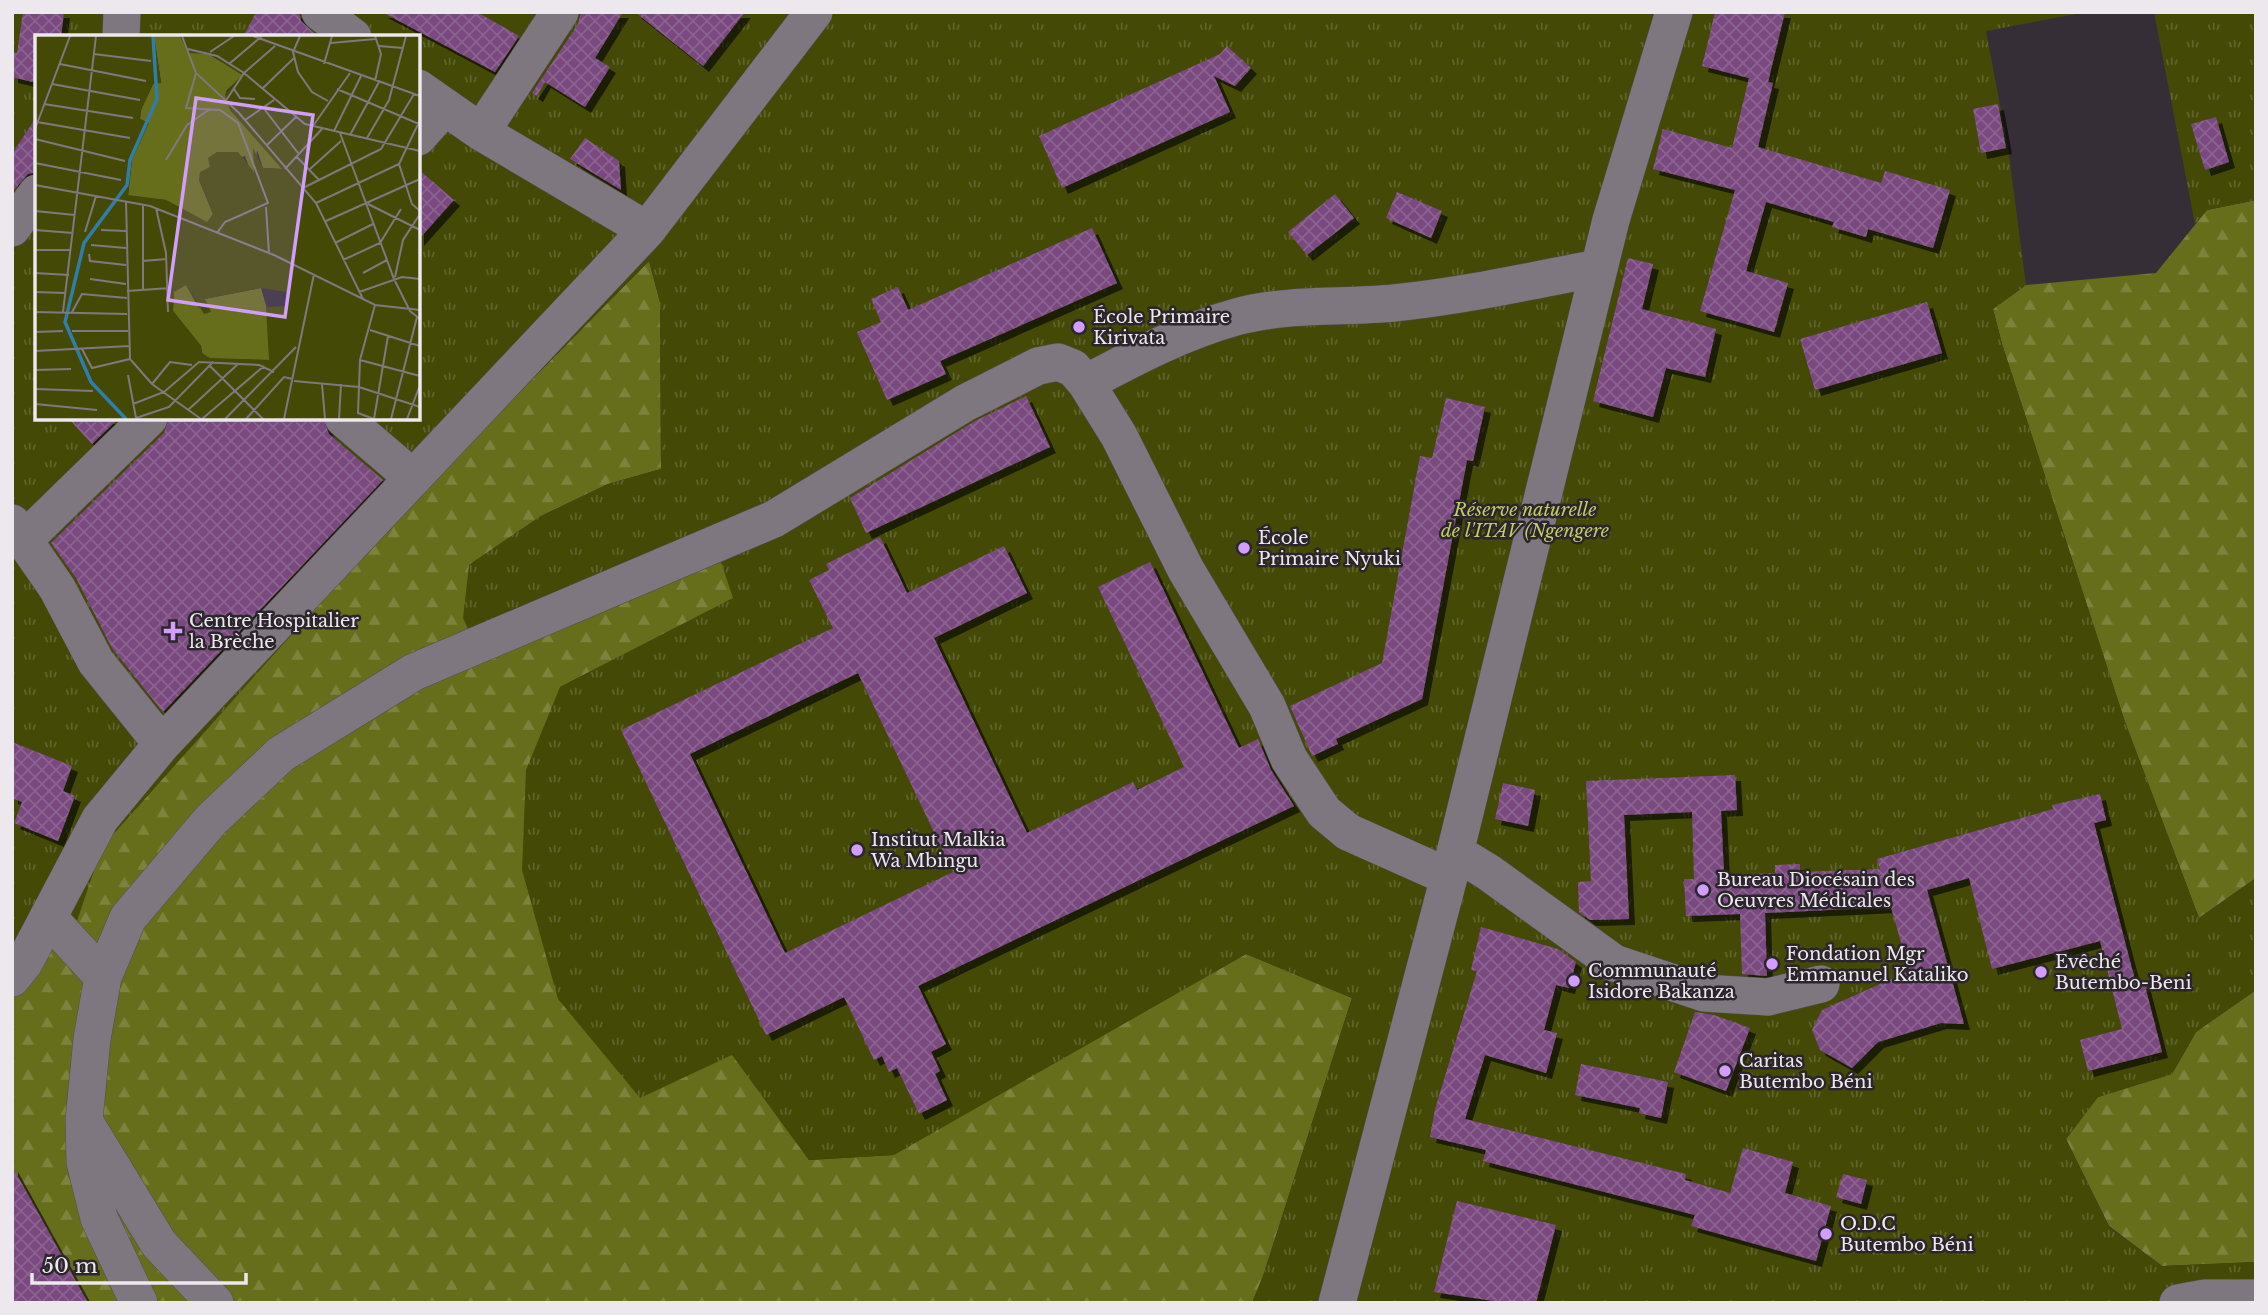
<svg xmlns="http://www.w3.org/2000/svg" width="2268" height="1315" font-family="'Libre Baskerville',serif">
<defs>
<pattern id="forest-firs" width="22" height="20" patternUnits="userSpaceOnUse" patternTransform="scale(1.75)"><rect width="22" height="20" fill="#666e1c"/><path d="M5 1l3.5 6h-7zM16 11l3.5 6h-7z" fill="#7c833d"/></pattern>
<pattern id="park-tufts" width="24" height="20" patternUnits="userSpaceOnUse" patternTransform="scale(1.75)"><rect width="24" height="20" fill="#444a06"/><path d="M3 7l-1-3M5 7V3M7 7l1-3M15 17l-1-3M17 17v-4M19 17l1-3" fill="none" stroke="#5f642b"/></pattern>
<pattern id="building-cross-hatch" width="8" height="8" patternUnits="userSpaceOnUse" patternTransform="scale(1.75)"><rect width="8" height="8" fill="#79487f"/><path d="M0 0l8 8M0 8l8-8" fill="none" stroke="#8c6291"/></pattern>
<filter id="shadow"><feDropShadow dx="6" dy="6" stdDeviation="0" flood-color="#0009"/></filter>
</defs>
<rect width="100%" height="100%" fill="#352e36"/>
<path fill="url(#forest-firs)" d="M 2256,200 L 2256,878 L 2199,918 L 2125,722 L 2002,344 L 1993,309 L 2026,285 L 2156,273 L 2207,210 Z
M 649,261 L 660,302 L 661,469 L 608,484 L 541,516 L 469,565 L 720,559 L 734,598 L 560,687 L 732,1054 L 809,1160 L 893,1155 L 1246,954 L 1352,998 L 1263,1276 L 1252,1303 L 12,1303 L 12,960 L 102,847 L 260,666 L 403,510 Z
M 2256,990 L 2256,1262 L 2162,1266 L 2109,1226 L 2066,1139 L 2098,1097 L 2172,1074 L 2196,1032 Z"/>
<path fill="url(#park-tufts)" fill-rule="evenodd" d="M 12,12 L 2087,12 L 1986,31 L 2008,148 L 2026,285 L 1993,309 L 2002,344 L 2125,722 L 2199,918 L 2256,878 L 2256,990 L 2196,1032 L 2172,1074 L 2098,1097 L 2066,1139 L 2109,1227 L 2162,1266 L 2256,1262 L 2256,1303 L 1252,1303 L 1263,1276 L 1352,998 L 1246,954 L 894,1155 L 809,1160 L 732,1055 L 640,1098 L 558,999 L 522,870 L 526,770 L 560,687 L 733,598 L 720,559 L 479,653 L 463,618 L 469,565 L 541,516 L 608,484 L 661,469 L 660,302 L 649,261 L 403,510 L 102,847 L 76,924 L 12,960 ZM 37,37 L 418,37 L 418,418 L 37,418 Z
M 2154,12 L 2256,12 L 2256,200 L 2207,210 L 2195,224 Z"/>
<path fill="url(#building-cross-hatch)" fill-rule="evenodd" filter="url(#shadow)" d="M 23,12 L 64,12 L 61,37 L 37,37 L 37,83 L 12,77 L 12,52 L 17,53 Z
M 256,12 L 299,12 L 301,21 L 318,37 L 243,37 Z
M 382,12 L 477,12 L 519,36 L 495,72 Z
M 581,12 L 623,12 L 595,58 L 610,67 L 585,107 L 545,82 L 537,96 L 532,93 L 578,24 Z
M 635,12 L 745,12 L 703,66 Z
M 1715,12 L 1785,12 L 1768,82 L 1773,83 L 1758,147 L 1881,183 L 1885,171 L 1950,190 L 1933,248 L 1868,229 L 1866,237 L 1832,227 L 1834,222 L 1766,202 L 1746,271 L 1788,283 L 1774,332 L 1700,311 L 1735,190 L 1653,169 L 1663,129 L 1732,148 L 1749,78 L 1702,66 Z
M 1227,46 L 1251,68 L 1235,86 L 1214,76 L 1230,112 L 1062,188 L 1039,136 L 1220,54 Z
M 1998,104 L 2006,148 L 1981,153 L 1973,109 Z
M 37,116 L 37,172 L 28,174 L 12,192 L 12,154 Z
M 2216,117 L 2229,162 L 2205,170 L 2191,124 Z
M 585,138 L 619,161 L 621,190 L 570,159 Z
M 418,169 L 454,200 L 418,240 Z
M 1397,192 L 1442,211 L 1431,238 L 1386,218 Z
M 1335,194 L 1354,218 L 1307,255 L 1288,232 Z
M 1092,228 L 1117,283 L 940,361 L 946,374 L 887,400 L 857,332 L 881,322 L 871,299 L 898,287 L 908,310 Z
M 1628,258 L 1653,264 L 1642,309 L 1716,329 L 1705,377 L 1666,368 L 1653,417 L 1593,401 Z
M 1927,302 L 1942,353 L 1815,390 L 1800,339 Z
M 1026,396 L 1050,447 L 866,533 L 850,498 L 975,421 Z
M 1446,398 L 1485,407 L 1473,461 L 1467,460 L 1422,699 L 1336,739 L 1338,744 L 1312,756 L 1290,706 L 1382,663 L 1420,456 L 1432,458 Z
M 68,418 L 119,418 L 92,444 Z
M 169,418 L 323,418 L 329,434 L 383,480 L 163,712 L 112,648 L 76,578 L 51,543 L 164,433 Z
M 880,537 L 907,593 L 1004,546 L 1027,593 L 934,638 L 1027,833 L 1133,782 L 1137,790 L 1184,767 L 1098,587 L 1150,562 L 1239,748 L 1258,739 L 1271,770 L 1294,806 L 918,986 L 946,1044 L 931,1052 L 940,1071 L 935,1074 L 947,1100 L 919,1114 L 897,1068 L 889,1072 L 882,1056 L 874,1060 L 844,997 L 766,1035 L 621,730 L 833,628 L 809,580 L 829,570 L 826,564 ZM 858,673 L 953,872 L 785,953 L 690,754 Z
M 12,742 L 72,766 L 63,791 L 75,796 L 58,841 L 14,823 L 22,802 L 12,798 Z
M 1735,775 L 1737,810 L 1721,811 L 1724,875 L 1775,873 L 1775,865 L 1800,864 L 1800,872 L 1880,869 L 1877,859 L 2053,809 L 2052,805 L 2100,794 L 2106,820 L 2094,823 L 2136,984 L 2144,982 L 2162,1052 L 2088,1071 L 2080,1040 L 2122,1029 L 2100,941 L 1992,969 L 1969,878 L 1927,890 L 1964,1024 L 1941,1023 L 1878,1042 L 1852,1068 L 1820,1050 L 1812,1030 L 1822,1010 L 1909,971 L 1891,907 L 1765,913 L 1767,976 L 1742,974 L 1740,914 L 1686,916 L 1684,879 L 1694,879 L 1692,812 L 1624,815 L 1629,919 L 1590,920 L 1579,912 L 1578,882 L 1591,881 L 1586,781 Z
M 1503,783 L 1535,790 L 1528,826 L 1495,819 Z
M 1481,927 L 1558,949 L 1576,962 L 1569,988 L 1556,985 L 1544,1030 L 1557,1033 L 1546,1073 L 1485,1055 L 1465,1119 L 1686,1174 L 1685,1180 L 1730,1193 L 1743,1148 L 1793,1162 L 1785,1193 L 1831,1206 L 1816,1261 L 1691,1226 L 1695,1215 L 1483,1161 L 1486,1150 L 1430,1137 L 1435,1109 L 1477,971 L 1471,970 Z
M 1695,1012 L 1714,1015 L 1750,1028 L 1726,1091 L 1674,1072 Z
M 1581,1064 L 1668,1082 L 1661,1118 L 1639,1113 L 1640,1108 L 1575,1095 Z
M 12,1166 L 88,1303 L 12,1303 Z
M 1843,1174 L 1867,1180 L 1861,1204 L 1836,1197 Z
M 1457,1201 L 1556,1225 L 1536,1303 L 1507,1303 L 1434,1292 Z"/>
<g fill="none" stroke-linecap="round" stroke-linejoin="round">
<defs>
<path id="minor" d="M 320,12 L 353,37
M 121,37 L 122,12
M 418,88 L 481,132 L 647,230
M 481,132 L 560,12
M 418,137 L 444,108
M 12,228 L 37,193
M 1086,383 C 1135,357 1182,332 1236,317 C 1287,303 1342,308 1394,303 C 1463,296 1530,281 1598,268
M 343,418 L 413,478
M 12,523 L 57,588 L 96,662 L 162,744
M 25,539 L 149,418
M 1455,852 L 1488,872 L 1614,963 L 1704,993 L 1768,997 L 1821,984
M 48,917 L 103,977
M 12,978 L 24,963 L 100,819 L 162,744 L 647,230 L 814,12
M 87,1126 L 159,1244 L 215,1303
M 139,1303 L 99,1218 L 85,1162 L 84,1120 L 92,1039 L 103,977 L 128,918 L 211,820 L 281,754 L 414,672 L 774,519 L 965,403 L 1038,366 L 1058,362 L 1073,368 L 1086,383 L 1119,436 L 1186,570 L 1267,706 L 1289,759 L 1324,812 L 1348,832 L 1449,877
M 1337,1303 L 1449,877 L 1611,220 L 1674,12
M 2178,1303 L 2205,1298 L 2256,1298"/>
</defs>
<use href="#minor" stroke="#534d53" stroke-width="38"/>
<use href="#minor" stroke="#7f7780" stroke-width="37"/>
</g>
<g fill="#d29dfd" stroke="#2b252c" stroke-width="2.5">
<circle cx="1079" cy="327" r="7"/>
<circle cx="1244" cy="548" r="7"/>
<path d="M169.5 620.5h7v7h7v7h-7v7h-7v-7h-7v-7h7z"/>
<circle cx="857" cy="850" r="7"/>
<circle cx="1703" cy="890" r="7"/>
<circle cx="1772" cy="964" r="7"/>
<circle cx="2041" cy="972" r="7"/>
<circle cx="1574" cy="981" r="7"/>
<circle cx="1725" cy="1071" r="7"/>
<circle cx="1826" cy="1234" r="7"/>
</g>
<g text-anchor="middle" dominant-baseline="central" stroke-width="5" stroke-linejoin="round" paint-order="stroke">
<g font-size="18" fill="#ede8ed" stroke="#2b252c" text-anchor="start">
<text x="1093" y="317">École Primaire<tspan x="1093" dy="21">Kirivata</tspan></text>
<text x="1258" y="538">École<tspan x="1258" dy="21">Primaire Nyuki</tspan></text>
<text x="189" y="621">Centre Hospitalier<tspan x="189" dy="21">la Brèche</tspan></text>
<text x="871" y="840">Institut Malkia<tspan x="871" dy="21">Wa Mbingu</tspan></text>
<text x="1717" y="880">Bureau Diocésain des<tspan x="1717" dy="21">Oeuvres Médicales</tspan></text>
<text x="1786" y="954">Fondation Mgr<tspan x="1786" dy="21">Emmanuel Kataliko</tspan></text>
<text x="2055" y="962">Evêché<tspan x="2055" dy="21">Butembo-Beni</tspan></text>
<text x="1588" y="971">Communauté<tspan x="1588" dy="21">Isidore Bakanza</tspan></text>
<text x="1739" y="1061">Caritas<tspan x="1739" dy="21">Butembo Béni</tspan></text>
<text x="1840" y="1224">O.D.C<tspan x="1840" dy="21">Butembo Béni</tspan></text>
</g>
<g font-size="18" font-style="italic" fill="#c1cd62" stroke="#2b252c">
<text x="1525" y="510">Réserve naturelle<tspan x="1525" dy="21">de l'ITAV (Ngengere</tspan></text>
</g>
</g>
<g transform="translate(35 35)">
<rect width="385" height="385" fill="#352e36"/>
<path d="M 119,1 L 145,1 L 161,16 L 175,20 L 208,40 L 191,56 L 202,78 L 247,134 L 228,133 L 222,115 L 220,137 L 216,138 L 210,121 L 175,132 L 164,145 L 178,179 L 173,188 L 131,165 L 93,161 L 97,124 L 113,88 L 105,84 L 106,75 L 118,49 L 126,47 ZM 151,250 L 164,273 L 169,264 L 226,253 L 232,274 L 235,325 L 175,324 L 167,318 L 166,311 L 138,276 L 139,256 Z" fill="#666e1c"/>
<path d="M 0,1 L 119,1 L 126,48 L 118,49 L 106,75 L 105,84 L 114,88 L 97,125 L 93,160 L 131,165 L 172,187 L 178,179 L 164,145 L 165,137 L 175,132 L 173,123 L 182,117 L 203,117 L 219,137 L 218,113 L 228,133 L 247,134 L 195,75 L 190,59 L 207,40 L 175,19 L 153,18 L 145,1 L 385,1 L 385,384 L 0,384 ZM 151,250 L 169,279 L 176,277 L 170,264 L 226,253 L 251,257 L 251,271 L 231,272 L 234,325 L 175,323 L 167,319 L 166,311 L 138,276 L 139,257 Z" fill="#444a06" fill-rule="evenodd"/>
<path fill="none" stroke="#2f7dab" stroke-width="3.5" d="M 91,384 L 56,347 L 30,287 L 49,208 L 92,150 L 95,125 L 122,64 L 118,1"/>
<path fill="none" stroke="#7f787f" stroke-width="2" d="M 147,1 L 161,38 L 204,78 L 281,168 L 328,264M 218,1 L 385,61M 265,1 L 258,17 L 263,37 L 277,57 L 293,66M 340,1 L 346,19 L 340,46M 296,8 L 340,4M 344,11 L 368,13M 153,14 L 182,21 L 209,38 L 270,89 L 385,116M 175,17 L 199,1M 59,19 L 116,26M 25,29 L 111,46M 194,29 L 227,1M 289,29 L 297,1M 161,38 L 151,73 L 185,75 L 203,88 L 233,168 L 190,187 L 182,198M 209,38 L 240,11M 17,49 L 105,65M 228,53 L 259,23M 199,54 L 205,63 L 220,64M 302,54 L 384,89M 190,67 L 209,38M 9,69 L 98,83M 230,75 L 263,118M 210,85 L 239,65M 2,87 L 95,103M 278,91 L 315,38M 0,94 L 35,1M 299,96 L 326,41M 305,98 L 359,244 L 375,276 L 385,284M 315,100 L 344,47M 332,103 L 354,65 L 371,1M 0,104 L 90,126M 231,111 L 262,81M 261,121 L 284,145M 131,125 L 152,90 L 175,74M 0,128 L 86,145M 364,129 L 377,169 L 385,176M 250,134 L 287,94M 275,134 L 306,106M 0,150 L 115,171 L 239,220 L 340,270 L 385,275M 268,153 L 346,114 L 379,59M 91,166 L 95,324 L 117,349 L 166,384M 281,168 L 364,129 L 385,85M 333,169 L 385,195M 108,170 L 108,255M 231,172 L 234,219M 121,173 L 131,218 L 133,277M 0,176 L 40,180M 291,186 L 385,144M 0,195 L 38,198M 66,195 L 91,196M 50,197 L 61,161M 300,208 L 338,189M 56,210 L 91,213M 0,215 L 36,215M 54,219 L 55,226 L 91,230M 308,225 L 345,208 L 366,174M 107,226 L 132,224M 0,238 L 34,240M 328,238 L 352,225M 360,242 L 368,205 L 385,179M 55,244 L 91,249M 92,256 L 135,253M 0,257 L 31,258M 324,257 L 367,242 L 385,244M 0,277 L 92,279M 28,277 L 61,1M 37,277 L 47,259 L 92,263M 335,295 L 385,311M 37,296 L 93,296M 0,297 L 28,296M 47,314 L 57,333 L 95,324M 0,316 L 94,311M 325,325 L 385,341M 174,330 L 228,384M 0,335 L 36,334M 93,340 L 101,383M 259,346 L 324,352 L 385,372M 117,349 L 135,327 L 157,330M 287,349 L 290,384M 0,354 L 58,356M 0,369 L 62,375M 98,369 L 129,357 L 164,327 L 224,330 L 239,337M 153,375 L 203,329M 101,383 L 134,372 L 178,327M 167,384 L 229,331M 190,384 L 261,312M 211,384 L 249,342 L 258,344M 249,384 L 279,239M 304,384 L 306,349M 339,384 L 323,378 L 325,325 L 340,270M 339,384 L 353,301M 356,384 L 382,282M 372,384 L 385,350"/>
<path fill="#d29dfd" fill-opacity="0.15" stroke="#d29dfd" stroke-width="3.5" d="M 161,63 L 278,80 L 250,282 L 133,265 Z"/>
<rect width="385" height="385" fill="none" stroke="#ede8ed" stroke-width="3.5"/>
</g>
<rect width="2268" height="1315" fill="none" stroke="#ede8ed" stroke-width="28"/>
<path d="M32 1273v10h214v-10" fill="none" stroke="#ede8ed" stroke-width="3.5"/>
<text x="42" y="1273" font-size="21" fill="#ede8ed" stroke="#2b252c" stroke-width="5" paint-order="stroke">50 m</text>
</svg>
